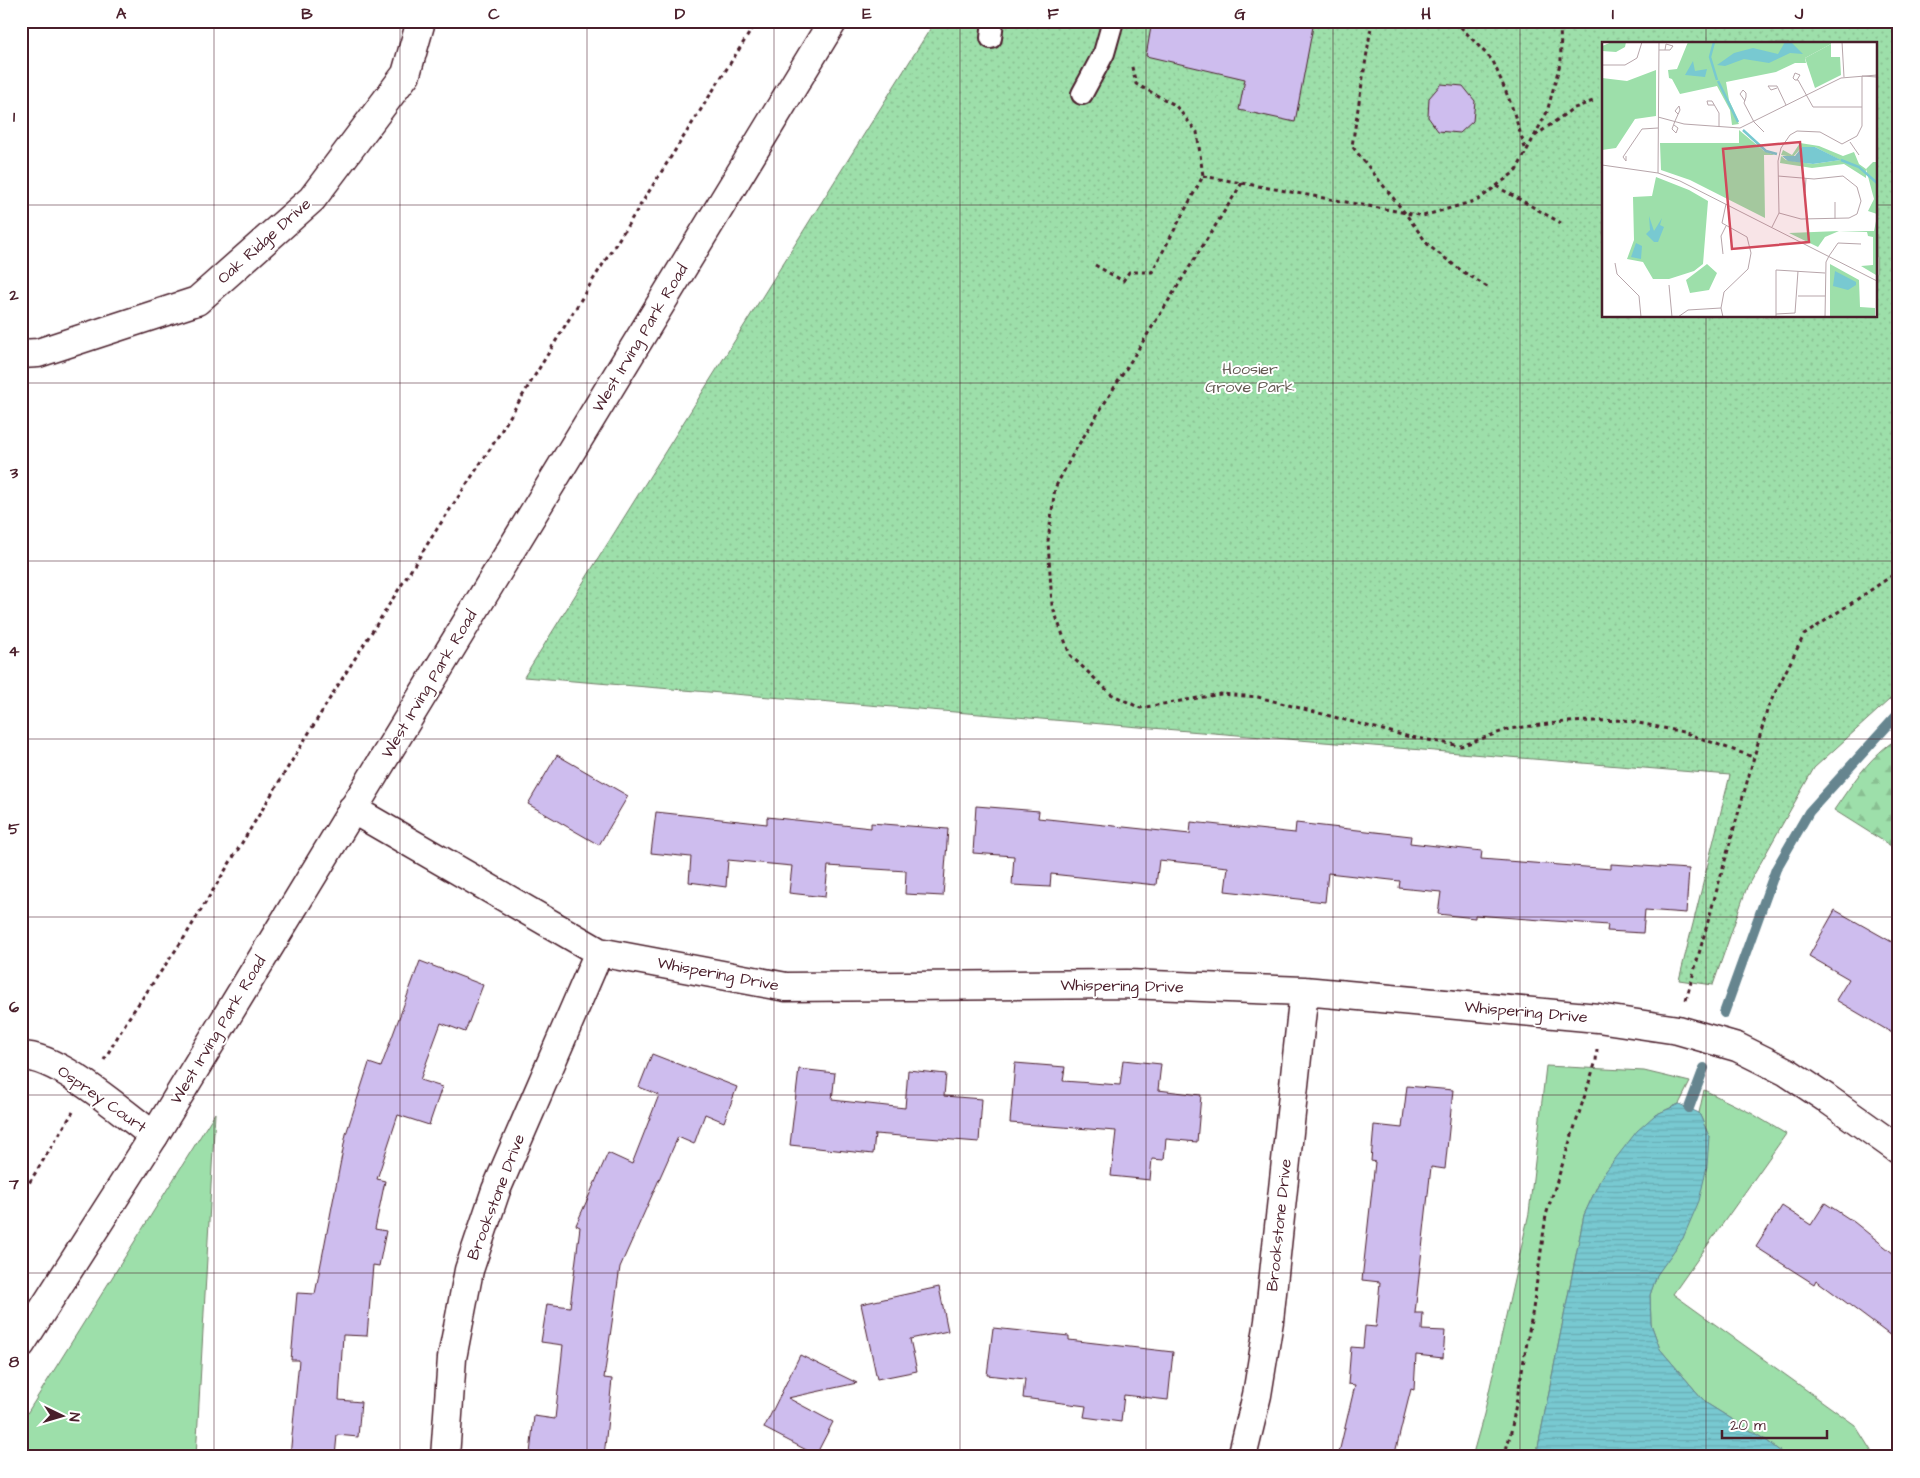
<svg xmlns="http://www.w3.org/2000/svg" width="1920" height="1478" font-family="'Architects Daughter',sans-serif">
<defs>
<pattern id="forest-firs" width="22" height="20" patternUnits="userSpaceOnUse" patternTransform="scale(1.25)"><rect width="22" height="20" fill="#9ddfaa"/><path d="M5 1l3.5 6h-7zM16 11l3.5 6h-7z" fill="#89bf92"/></pattern>
<pattern id="park-dots" width="8" height="8" patternUnits="userSpaceOnUse" patternTransform="scale(1.25)"><rect width="8" height="8" fill="#9ddfaa"/><path d="M2 2h.1M6 6h.1" fill="none" stroke="#89bf92" stroke-width="1.8" stroke-linecap="round"/></pattern>
<pattern id="water-rules" width="6" height="5" patternUnits="userSpaceOnUse" patternTransform="scale(1.25)"><rect width="6" height="5" fill="#78c9d1"/><path d="M0 2.5h6" fill="none" stroke="#69acb4"/></pattern>
</defs>
<rect width="100%" height="100%" fill="#fff"/>
<filter id="ink" filterUnits="userSpaceOnUse"><feTurbulence type="fractalNoise" baseFrequency=".02" numOctaves="2"/><feDisplacementMap in="SourceGraphic" scale="10" xChannelSelector="R" yChannelSelector="G"/><feConvolveMatrix kernelMatrix="1 2 1 2 8 2 1 2 1" color-interpolation-filters="sRGB"/></filter>
<g filter="url(#ink)">
<path fill="#9ddfaa" stroke="#747f6a" d="M 1546,1066 L 1644,1071 L 1690,1082 L 1679,1104 L 1655,1115 L 1602,1176 L 1584,1215 L 1536,1457 L 1472,1457 L 1484,1414 L 1529,1213 Z
M 1704,1090 L 1751,1113 L 1786,1134 L 1673,1294 L 1855,1425 L 1875,1457 L 1787,1457 L 1767,1441 L 1706,1403 L 1660,1349 L 1651,1324 L 1650,1295 L 1657,1274 L 1683,1238 L 1709,1136 L 1699,1113 Z
M 215,1113 L 196,1457 L 21,1457 L 21,1423 Z"/>
<path fill="url(#forest-firs)" stroke="#747f6a" d="M 1899,738 L 1899,851 L 1834,810 C 1852,784 1871,754 1899,738 Z"/>
<path fill="url(#park-dots)" stroke="#747f6a" fill-rule="evenodd" d="M 935,21 L 1899,21 L 1899,691 L 1814,768 L 1747,887 L 1713,985 L 1679,980 L 1730,775 L 524,677 ZM 1604,44 L 1876,44 L 1876,316 L 1604,316 Z"/>
<path fill="url(#water-rules)" stroke="#66858f" d="M 1679,1104 L 1699,1113 L 1709,1136 L 1707,1166 L 1699,1201 L 1683,1238 L 1657,1275 L 1650,1295 L 1651,1324 L 1660,1349 L 1706,1403 L 1767,1441 L 1787,1457 L 1536,1457 L 1584,1215 L 1602,1176 L 1637,1131 L 1655,1115 Z"/>
<g fill="none" stroke-linecap="round" stroke-linejoin="round">
<path stroke="#66858f" stroke-width="10" d="M 1724,1013 L 1776,869 L 1809,812 L 1899,713
M 1689,1108 L 1704,1068"/>
</g>
<path fill="#cebdee" stroke="#4a1f2b" d="M 1152,21 L 1314,21 L 1295,122 L 1239,110 L 1245,79 L 1146,56 Z
M 1441,84 L 1463,86 L 1475,101 L 1473,121 L 1460,133 L 1438,131 L 1428,117 L 1429,98 Z
M 557,755 L 628,796 L 599,845 L 528,804 Z
M 976,806 L 1039,811 L 1038,818 L 1190,834 L 1191,822 L 1295,833 L 1296,823 L 1411,836 L 1410,843 L 1482,851 L 1481,859 L 1611,869 L 1611,864 L 1689,869 L 1686,913 L 1645,910 L 1643,933 L 1607,931 L 1608,925 L 1475,915 L 1475,918 L 1438,914 L 1441,892 L 1399,888 L 1400,881 L 1328,873 L 1325,902 L 1225,891 L 1228,867 L 1159,860 L 1156,885 L 1051,874 L 1050,887 L 1012,885 L 1014,856 L 973,853 Z
M 656,812 L 767,824 L 767,817 L 871,828 L 871,823 L 948,829 L 943,896 L 905,894 L 906,871 L 828,866 L 825,897 L 789,893 L 792,866 L 728,860 L 726,887 L 689,882 L 691,857 L 651,853 Z
M 1835,910 L 1899,946 L 1899,1037 L 1836,1000 L 1849,979 L 1809,956 Z
M 420,961 L 483,985 L 465,1032 L 441,1023 L 420,1080 L 442,1087 L 429,1125 L 398,1115 L 377,1179 L 385,1181 L 375,1229 L 386,1231 L 379,1266 L 373,1265 L 367,1336 L 343,1335 L 339,1400 L 361,1402 L 358,1437 L 337,1435 L 335,1457 L 290,1457 L 299,1360 L 291,1360 L 297,1293 L 315,1294 L 346,1134 L 369,1063 L 381,1067 Z
M 652,1054 L 737,1087 L 724,1122 L 705,1114 L 694,1144 L 678,1137 L 620,1267 L 604,1378 L 612,1379 L 604,1457 L 557,1457 L 530,1454 L 534,1416 L 555,1419 L 563,1345 L 541,1342 L 547,1304 L 570,1307 L 580,1227 L 576,1225 L 608,1153 L 632,1164 L 659,1095 L 639,1087 Z
M 1123,1060 L 1161,1064 L 1158,1090 L 1201,1095 L 1197,1142 L 1166,1139 L 1164,1160 L 1152,1159 L 1150,1180 L 1111,1176 L 1116,1131 L 1010,1123 L 1015,1063 L 1065,1067 L 1063,1081 L 1120,1085 Z
M 799,1069 L 835,1073 L 832,1100 L 905,1108 L 908,1070 L 946,1074 L 944,1096 L 982,1099 L 979,1142 L 875,1134 L 873,1154 L 790,1145 Z
M 1407,1086 L 1453,1090 L 1445,1169 L 1431,1167 L 1415,1313 L 1423,1313 L 1422,1330 L 1445,1331 L 1443,1358 L 1416,1355 L 1414,1390 L 1411,1389 L 1394,1457 L 1338,1457 L 1355,1385 L 1348,1384 L 1351,1347 L 1363,1348 L 1365,1326 L 1376,1327 L 1380,1282 L 1362,1280 L 1375,1162 L 1371,1161 L 1374,1125 L 1402,1128 Z
M 1825,1203 L 1854,1222 L 1899,1258 L 1899,1342 L 1816,1280 L 1814,1284 L 1756,1247 L 1782,1206 L 1811,1225 Z
M 939,1287 L 948,1331 L 910,1339 L 917,1371 L 877,1379 L 861,1304 Z
M 993,1328 L 1069,1336 L 1069,1340 L 1173,1352 L 1168,1400 L 1124,1395 L 1121,1422 L 1084,1417 L 1086,1406 L 1023,1398 L 1025,1379 L 987,1375 Z
M 800,1355 L 857,1383 L 788,1398 L 833,1422 L 816,1455 L 764,1428 Z"/>
<g fill="none" stroke-linecap="round" stroke-linejoin="round">
<defs>
<path id="service" d="M 991,38 L 993,21
M 1082,94 L 1104,53 L 1113,21"/>
<path id="minor" d="M 21,354 L 38,353 L 197,301 L 312,199 L 406,74 L 421,21
M 352,809 L 599,952 L 786,987 L 1127,984 L 1304,991 L 1598,1018 L 1678,1030 L 1737,1047 L 1787,1072 L 1826,1098 L 1899,1150
M 21,1056 C 58,1055 123,1113 154,1136
M 445,1457 L 452,1358 L 469,1270 L 496,1190 L 599,952
M 1242,1457 L 1257,1395 L 1269,1321 L 1304,991"/>
<path id="secondary" d="M 21,1344 L 154,1136 L 833,21"/>
</defs>
<use href="#service" stroke="#4a1f2b" stroke-width="24"/>
<use href="#minor" stroke="#4a1f2b" stroke-width="31"/>
<use href="#secondary" stroke="#4a1f2b" stroke-width="31"/>
<path stroke="#4a1f2b" stroke-width="3" stroke-dasharray="4 4" stroke-linecap="butt" d="M 1372,21 L 1352,146 L 1405,213 L 1429,246 L 1462,271 L 1489,288
M 1455,21 L 1493,61 L 1511,104 L 1526,151
M 1535,136 L 1572,109 L 1593,101
M 1203,176 L 1423,216 L 1478,200 L 1516,171 L 1547,112 L 1561,60 L 1560,21
M 1242,183 L 1074,452 L 1055,488 L 1048,541 L 1052,605 L 1070,655 L 1111,694 L 1140,708 L 1221,694 L 1258,697 L 1406,736 L 1461,746 L 1509,729 L 1565,722 L 1624,720 L 1683,732 L 1753,757
M 1496,186 L 1561,223
M 1095,265 L 1123,281 L 1129,272 L 1152,272 L 1203,176 L 1197,132 L 1175,105 L 1136,84 L 1131,63
M 1686,1000 L 1768,707 L 1804,635 L 1899,571
M 104,1060 L 128,1019 L 184,938 L 335,690 L 437,529 L 492,446 L 591,283 L 757,21
M 21,1196 L 73,1112
M 1504,1457 L 1511,1432 L 1533,1309 L 1546,1215 L 1596,1061 L 1597,1049"/>
<use href="#service" stroke="#fff" stroke-width="20"/>
<use href="#minor" stroke="#fff" stroke-width="28"/>
<use href="#secondary" stroke="#fff" stroke-width="28"/>
</g>
</g>
<path fill="none" stroke="#4a1f2b" stroke-width="1" stroke-opacity="0.55" d="M 214,21 L 214,1457M 400,21 L 400,1457M 587,21 L 587,1457M 774,21 L 774,1457M 960,21 L 960,1457M 1146,21 L 1146,1457M 1333,21 L 1333,1457M 1520,21 L 1520,1457M 1706,21 L 1706,44M 21,205 L 1604,205M 1876,205 L 1899,205M 1706,316 L 1706,1457M 21,383 L 1899,383M 21,561 L 1899,561M 21,739 L 1899,739M 21,917 L 1899,917M 21,1095 L 1899,1095M 21,1273 L 1899,1273"/>
<g text-anchor="middle" dominant-baseline="central" stroke-width="4" stroke-linejoin="round" paint-order="stroke">
<g font-size="16" fill="#4a1f2b" stroke="#fff">
<text transform="translate(264 241) rotate(-42)">Oak Ridge Drive</text>
<text transform="translate(640 338) rotate(-59)">West Irving Park Road</text>
<text transform="translate(429 684) rotate(-59)">West Irving Park Road</text>
<text transform="translate(718 974) rotate(11)">Whispering Drive</text>
<text transform="translate(1122 986) rotate(1)">Whispering Drive</text>
<text transform="translate(1526 1012) rotate(5)">Whispering Drive</text>
<text transform="translate(218 1030) rotate(-59)">West Irving Park Road</text>
<text transform="translate(102 1099) rotate(35)">Osprey Court</text>
<text transform="translate(496 1197) rotate(-69)">Brookstone Drive</text>
<text transform="translate(1279 1225) rotate(-84)">Brookstone Drive</text>
</g>
<g font-size="16" fill="#635951" stroke="#fff">
<text x="1250" y="369">Hoosier<tspan x="1250" dy="18">Grove Park</tspan></text>
</g>
</g>
<g transform="translate(1602 42)">
<rect width="275" height="275" fill="#fff"/>
<path d="M 10,0 L 24,0 L 23,5 L 14,10 L 0,9 L 0,4 ZM 86,0 L 229,0 L 229,2 L 203,16 L 204,21 L 193,21 L 174,30 L 124,40 L 127,58 L 138,82 L 118,43 L 137,82 L 130,83 L 128,68 L 115,44 L 78,52 L 70,37 L 67,36 L 66,28 L 75,27 ZM 198,101 L 217,104 L 241,114 L 252,110 L 257,122 L 264,127 L 264,136 L 242,122 L 210,126 L 178,121 L 179,114 L 184,118 L 211,122 L 238,118 L 213,105 L 200,105 L 191,115 L 179,113 L 181,108 L 190,113 ZM 275,174 L 274,233 L 259,224 L 271,223 L 271,195 L 266,194 L 265,190 L 237,189 L 223,195 L 216,205 L 187,191 L 237,189 L 272,189 ZM 228,222 L 257,238 L 258,265 L 273,266 L 273,275 L 228,275 Z" fill="#9ddfaa"/>
<path d="M 271,120 L 275,120 L 275,172 L 266,169 L 272,157 L 264,127 Z" fill="#9ddfaa"/>
<path d="M 112,0 L 183,0 L 176,12 L 146,7 L 121,18 L 115,23 L 121,24 L 117,27 L 107,24 L 106,29 L 92,28 L 92,19 ZM 54,28 L 54,74 L 33,77 L 14,106 L 0,108 L 0,36 L 25,39 ZM 54,135 L 87,148 L 106,159 L 101,222 L 92,229 L 67,237 L 51,237 L 41,220 L 25,217 L 32,198 L 31,155 L 50,154 ZM 231,227 L 255,240 L 248,266 L 264,271 L 266,275 L 229,275 Z" fill="#9ddfaa"/>
<path d="M 229,2 L 229,15 L 238,15 L 239,33 L 213,46 L 203,16 ZM 137,88 L 162,109 L 173,113 L 162,113 L 163,176 L 88,138 L 59,128 L 58,101 L 137,101 ZM 105,222 L 115,231 L 107,248 L 88,251 L 84,238 Z" fill="#9ddfaa"/>
<path d="M 183,0 L 189,0 L 201,12 L 188,11 L 167,21 L 142,17 L 123,24 L 115,23 L 132,11 L 151,6 L 176,12 ZM 91,19 L 93,29 L 105,27 L 103,35 L 83,33 ZM 200,105 L 213,105 L 239,118 L 211,122 L 186,119 L 180,114 L 193,114 ZM 47,174 L 52,189 L 60,176 L 58,183 L 62,185 L 56,200 L 52,200 L 44,192 L 48,188 ZM 34,201 L 40,204 L 39,217 L 29,215 ZM 233,229 L 254,240 L 254,243 L 246,248 L 231,244 Z" fill="#78c9d1"/>
<path fill="none" stroke="#78c9d1" stroke-width="2.5" d="M 112,0 L 108,15 L 115,38M 116,39 L 136,80M 141,88 L 164,109 L 175,112M 239,118 L 257,125 L 275,141"/>
<path fill="none" stroke="#b7a5aa" stroke-width="1" d="M 240,0 L 242,35M 57,8 L 68,8 L 71,4 L 64,2 L 63,8M 0,23 L 23,23 L 30,19 L 35,16 L 40,0M 260,34 L 275,35M 195,38 L 198,33 L 193,31 L 191,36 L 193,38 L 196,38 L 211,65 L 260,65M 175,46 L 169,48 L 166,44 L 175,44 L 184,63M 143,59 L 138,52 L 141,48 L 144,51 L 144,55 L 142,61 L 152,80 L 162,90M 112,63 L 106,63 L 105,59 L 110,59 L 117,71 L 117,85M 56,75 L 82,82 L 138,86 L 239,36 L 275,33M 72,83 L 76,86 L 74,91 L 70,87 L 73,79 L 78,68 L 77,64 L 73,69 L 76,72M 248,100 L 257,113M 24,114 L 24,119 L 21,115 L 40,87 L 56,86M 0,123 L 56,131 L 78,139 L 275,239M 56,131 L 57,0M 176,134 L 212,137 L 241,134 L 255,145 L 259,159 L 255,172 L 247,176 L 199,177 L 177,171M 203,151 L 204,136M 233,160 L 233,177M 170,185 L 177,171 L 176,119 L 179,106 L 188,93 L 195,89 L 218,90 L 240,102 L 255,94 L 260,84 L 260,34M 121,212 L 119,194 L 124,184M 13,221 L 15,232 L 37,254 L 39,275M 67,243 L 70,275M 196,254 L 223,254M 174,272 L 193,271 L 196,229M 76,275 L 86,268 L 119,266M 121,275 L 119,266 L 122,250 L 146,227 L 149,211 L 145,195 L 120,181 L 124,162M 174,275 L 174,228 L 223,231M 223,275 L 224,220 L 227,214 L 236,201 L 259,202"/>
<path fill="#d1495b" fill-opacity="0.15" stroke="#d1495b" stroke-width="2.5" d="M 198,100 L 207,200 L 130,207 L 121,107 Z"/>
<rect width="275" height="275" fill="none" stroke="#4a1f2b" stroke-width="2.5"/>
</g>
<rect width="1920" height="1478" fill="none" stroke="#fff" stroke-width="55"/>
<g transform="translate(62 1416) rotate(95)" stroke="#ffffff" stroke-width="4" paint-order="stroke">
<path d="M0-4L9 19L0 12L-9 19Z" fill="#4a1f2b"/>
<text y="-8" font-size="14" font-weight="bold" text-anchor="middle" fill="#4a1f2b">N</text>
</g>
<path d="M1722 1430v8h105v-8" fill="none" stroke="#4a1f2b" stroke-width="2.5"/>
<text x="1730" y="1430" font-size="15" fill="#4a1f2b" stroke="#ffffff" stroke-width="4" paint-order="stroke">20 m</text>
<rect x="28" y="28" width="1864" height="1422" fill="none" stroke="#4a1f2b" stroke-width="2"/>
<g font-size="16" text-anchor="middle" font-weight="bold" fill="#4a1f2b">
<text x="121" y="19">A</text>
<text x="307" y="19">B</text>
<text x="494" y="19">C</text>
<text x="680" y="19">D</text>
<text x="867" y="19">E</text>
<text x="1053" y="19">F</text>
<text x="1240" y="19">G</text>
<text x="1426" y="19">H</text>
<text x="1613" y="19">I</text>
<text x="1799" y="19">J</text>
<text x="14" y="122">1</text>
<text x="14" y="300">2</text>
<text x="14" y="478">3</text>
<text x="14" y="656">4</text>
<text x="14" y="834">5</text>
<text x="14" y="1012">6</text>
<text x="14" y="1189">7</text>
<text x="14" y="1367">8</text>
</g>
</svg>
